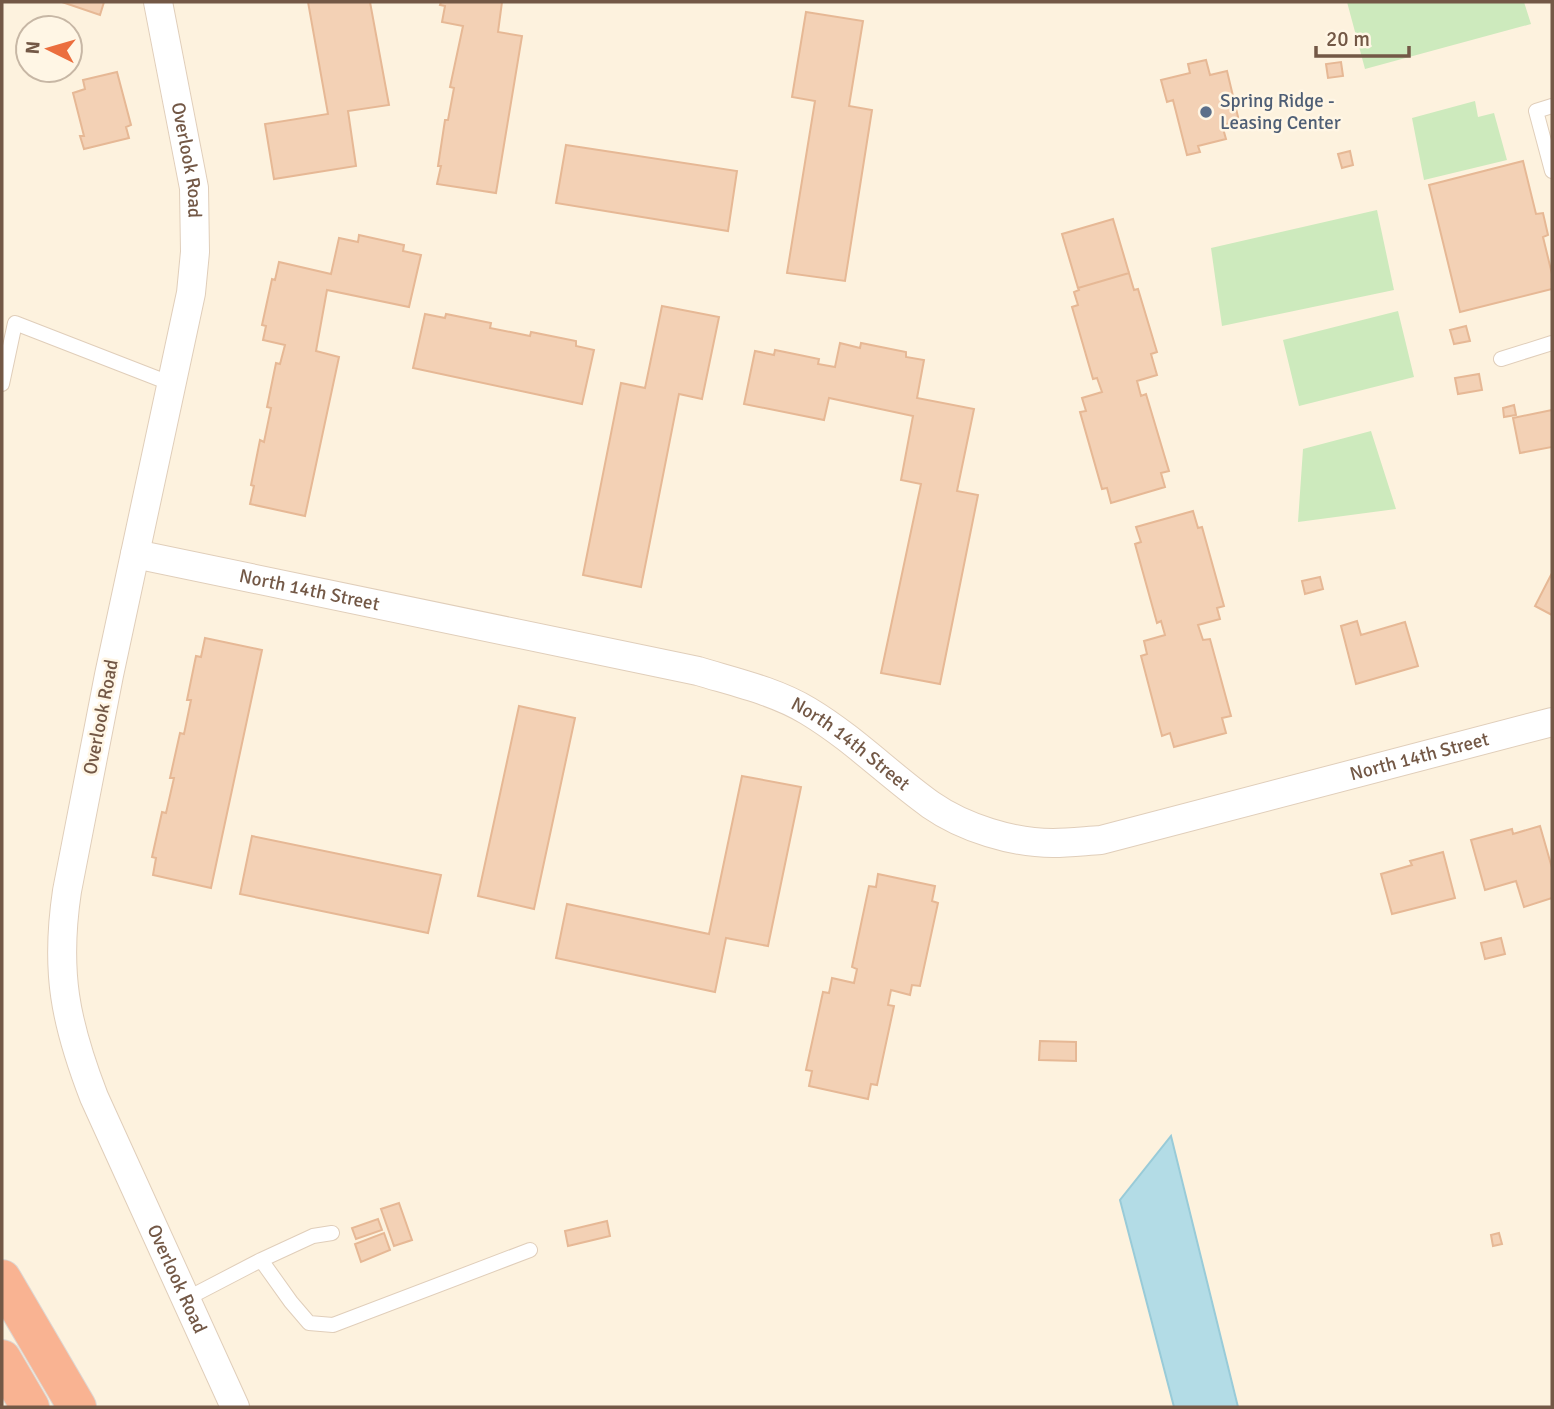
<svg xmlns="http://www.w3.org/2000/svg" width="1554" height="1409" font-family="Signika,sans-serif">
<rect width="100%" height="100%" fill="#fdf2de"/>
<path fill="#cdeabd" d="M 1347,2 L 1524,2 L 1531,24 L 1365,69 Z
M 1475,101 L 1478,117 L 1494,113 L 1507,160 L 1424,180 L 1412,118 Z
M 1377,210 L 1394,290 L 1222,326 L 1211,248 Z
M 1398,311 L 1414,377 L 1299,406 L 1283,340 Z
M 1371,431 L 1396,509 L 1298,522 L 1303,449 Z"/>
<path fill="#b3dce6" stroke="#99cbd8" stroke-width="2" d="M 1171,1136 L 1238,1407 L 1174,1407 L 1120,1200 Z"/>
<path fill="#f3d1b5" stroke="#e6b895" stroke-width="2" d="M 62,2 L 104,2 L 100,15 Z
M 308,2 L 370,2 L 389,105 L 348,111 L 356,166 L 274,179 L 265,124 L 328,114 Z
M 441,2 L 502,2 L 498,32 L 522,36 L 496,193 L 437,184 L 441,166 L 438,166 L 445,120 L 448,120 L 454,88 L 450,87 L 463,26 L 442,22 L 445,6 L 440,5 Z
M 806,12 L 863,21 L 849,106 L 872,110 L 845,281 L 787,273 L 815,101 L 792,97 Z
M 1206,60 L 1210,75 L 1227,71 L 1239,121 L 1222,125 L 1226,139 L 1198,146 L 1200,152 L 1187,155 L 1173,100 L 1167,102 L 1161,80 L 1190,73 L 1188,64 Z
M 1341,62 L 1343,76 L 1328,78 L 1326,64 Z
M 117,72 L 131,125 L 126,127 L 129,138 L 84,149 L 80,136 L 84,136 L 73,93 L 85,89 L 83,80 Z
M 566,145 L 737,171 L 728,231 L 556,203 Z
M 1350,151 L 1353,165 L 1342,168 L 1338,154 Z
M 1523,161 L 1536,214 L 1543,213 L 1548,235 L 1543,237 L 1552,274 L 1552,289 L 1460,312 L 1429,185 Z
M 1113,219 L 1129,273 L 1078,288 L 1062,234 Z
M 359,235 L 404,245 L 403,251 L 421,255 L 409,307 L 327,290 L 316,351 L 339,357 L 305,516 L 250,504 L 254,486 L 251,485 L 260,440 L 264,442 L 271,408 L 267,407 L 276,363 L 280,364 L 285,345 L 263,340 L 266,326 L 262,325 L 272,279 L 275,280 L 279,262 L 331,274 L 339,238 L 358,242 Z
M 1129,273 L 1134,290 L 1138,289 L 1157,352 L 1151,354 L 1157,375 L 1137,381 L 1141,396 L 1146,394 L 1169,471 L 1161,473 L 1165,487 L 1111,503 L 1107,488 L 1102,489 L 1080,412 L 1086,411 L 1082,398 L 1102,392 L 1097,378 L 1093,379 L 1072,307 L 1078,305 L 1074,292 L 1079,290 L 1078,288 Z
M 662,306 L 719,317 L 702,399 L 679,394 L 641,587 L 583,575 L 621,383 L 645,388 Z
M 425,314 L 445,318 L 446,314 L 491,323 L 490,328 L 530,336 L 531,332 L 576,341 L 576,346 L 594,350 L 582,404 L 413,368 Z
M 1466,326 L 1470,341 L 1454,344 L 1450,330 Z
M 840,343 L 860,348 L 861,343 L 906,352 L 906,357 L 924,360 L 917,398 L 974,409 L 957,491 L 978,495 L 940,684 L 881,673 L 921,484 L 901,480 L 913,416 L 829,398 L 824,420 L 744,404 L 755,351 L 774,355 L 775,350 L 819,359 L 818,364 L 835,367 Z
M 1479,374 L 1482,390 L 1458,394 L 1455,378 Z
M 1514,405 L 1516,415 L 1504,417 L 1503,408 Z
M 1552,410 L 1552,447 L 1520,453 L 1513,418 Z
M 1193,511 L 1198,528 L 1202,527 L 1224,606 L 1217,608 L 1220,619 L 1198,625 L 1203,640 L 1210,639 L 1231,716 L 1222,718 L 1226,733 L 1174,747 L 1170,733 L 1162,736 L 1141,656 L 1147,654 L 1144,641 L 1165,635 L 1161,621 L 1157,623 L 1135,544 L 1141,542 L 1136,527 Z
M 1551,575 L 1552,576 L 1552,615 L 1535,606 Z
M 1320,577 L 1323,589 L 1305,594 L 1302,581 Z
M 1357,621 L 1361,635 L 1405,622 L 1418,666 L 1356,684 L 1341,626 Z
M 205,638 L 262,650 L 211,888 L 153,875 L 156,858 L 152,857 L 162,812 L 166,813 L 174,778 L 170,778 L 180,733 L 184,734 L 191,700 L 187,700 L 196,656 L 201,657 Z
M 519,706 L 575,718 L 534,909 L 478,896 Z
M 742,776 L 801,787 L 768,946 L 726,938 L 715,992 L 556,958 L 567,904 L 709,934 Z
M 1540,826 L 1552,868 L 1552,898 L 1524,907 L 1516,881 L 1485,890 L 1471,840 L 1512,829 L 1513,834 Z
M 252,836 L 441,875 L 428,933 L 240,894 Z
M 1443,852 L 1455,898 L 1392,914 L 1381,874 L 1412,865 L 1410,861 Z
M 878,874 L 935,886 L 932,901 L 938,903 L 920,986 L 912,985 L 910,995 L 891,990 L 888,1005 L 894,1006 L 877,1085 L 871,1084 L 868,1099 L 809,1086 L 812,1071 L 806,1070 L 823,992 L 829,993 L 832,978 L 854,983 L 857,969 L 852,967 L 869,886 L 876,887 Z
M 1501,938 L 1505,954 L 1485,959 L 1481,943 Z
M 1040,1041 L 1076,1042 L 1076,1061 L 1039,1060 Z
M 399,1203 L 412,1240 L 394,1246 L 381,1209 Z
M 378,1219 L 382,1230 L 356,1239 L 352,1228 Z
M 607,1221 L 610,1236 L 568,1246 L 565,1231 Z
M 384,1233 L 390,1250 L 361,1262 L 355,1244 Z
M 1499,1233 L 1502,1244 L 1493,1246 L 1491,1235 Z"/>
<g fill="none" stroke-linecap="round" stroke-linejoin="round">
<defs>
<path id="service" d="M 1552,106 L 1536,111 L 1552,171
M 1501,359 L 1552,343
M 2,384 L 15,323 L 172,384
M 261,1260 L 313,1236 L 332,1233
M 186,1299 L 261,1260 L 291,1302 L 309,1323 L 333,1325 L 530,1250"/>
<g id="minor">
<path id="s1" d="M 158,2 L 194,188 L 195,252 L 191,293 L 109,675 L 67,891 C 55,971 65,1022 94,1097 L 235,1407"/>
<path id="s2" d="M 135,554 L 698,671 C 734,682 775,691 808,711 C 853,738 889,775 931,805 C 964,828 1013,843 1053,843 C 1069,843 1085,841 1101,840 L 1552,722"/>
</g>
<path id="motorway" d="M 2,1279 L 77,1407
M 2,1359 L 30,1407"/>
</defs>
<use href="#service" stroke="#e0ceba" stroke-width="16"/>
<use href="#minor" stroke="#e0ceba" stroke-width="30"/>
<use href="#motorway" stroke="#ddd7d3" stroke-width="40"/>
<use href="#service" stroke="#fff" stroke-width="14"/>
<use href="#minor" stroke="#fff" stroke-width="28"/>
<use href="#motorway" stroke="#f9b392" stroke-width="38"/>
</g>
<circle fill="#5c6f8a" stroke="#fff6e5" stroke-width="2.5" cx="1206" cy="112" r="7"/>
<g text-anchor="middle" dominant-baseline="central" stroke-width="5" stroke-linejoin="round" paint-order="stroke">
<g font-size="19" fill="#4e5e75" stroke="#fff6e5" text-anchor="start">
<text x="1220" y="101">Spring Ridge -<tspan x="1220" dy="22">Leasing Center</tspan></text>
</g>
<g font-size="19" fill="#735846" stroke="#fff6e5">
<text stroke="none"><textPath href="#s1" startOffset="161">Overlook Road</textPath></text>
<text stroke="none"><textPath href="#s2" startOffset="178">North 14th Street</textPath></text>
<text transform="translate(101 717) rotate(-79)">Overlook Road</text>
<text stroke="none"><textPath href="#s2" startOffset="746">North 14th Street</textPath></text>
<text stroke="none"><textPath href="#s2" startOffset="1354">North 14th Street</textPath></text>
<text stroke="none"><textPath href="#s1" startOffset="1316">Overlook Road</textPath></text>
</g>
</g>
<rect width="1554" height="1409" fill="none" stroke="#735846" stroke-width="7"/>
<g transform="translate(49 49) rotate(275)"><circle r="33" fill="#fff6e5" stroke="#c7b7a5" stroke-width="2"/>
<path d="M0-5L12 26L0 18L-12 26Z" fill="#eb6e3e"/>
<text y="-10" font-size="19" font-weight="bold" text-anchor="middle" fill="#735846">N</text>
</g>
<path d="M1316 46v10h93v-10" fill="none" stroke="#735846" stroke-width="3.5"/>
<text x="1326" y="46" font-size="21" fill="#735846" stroke="#fff6e5" stroke-width="5" paint-order="stroke">20 m</text>
</svg>
